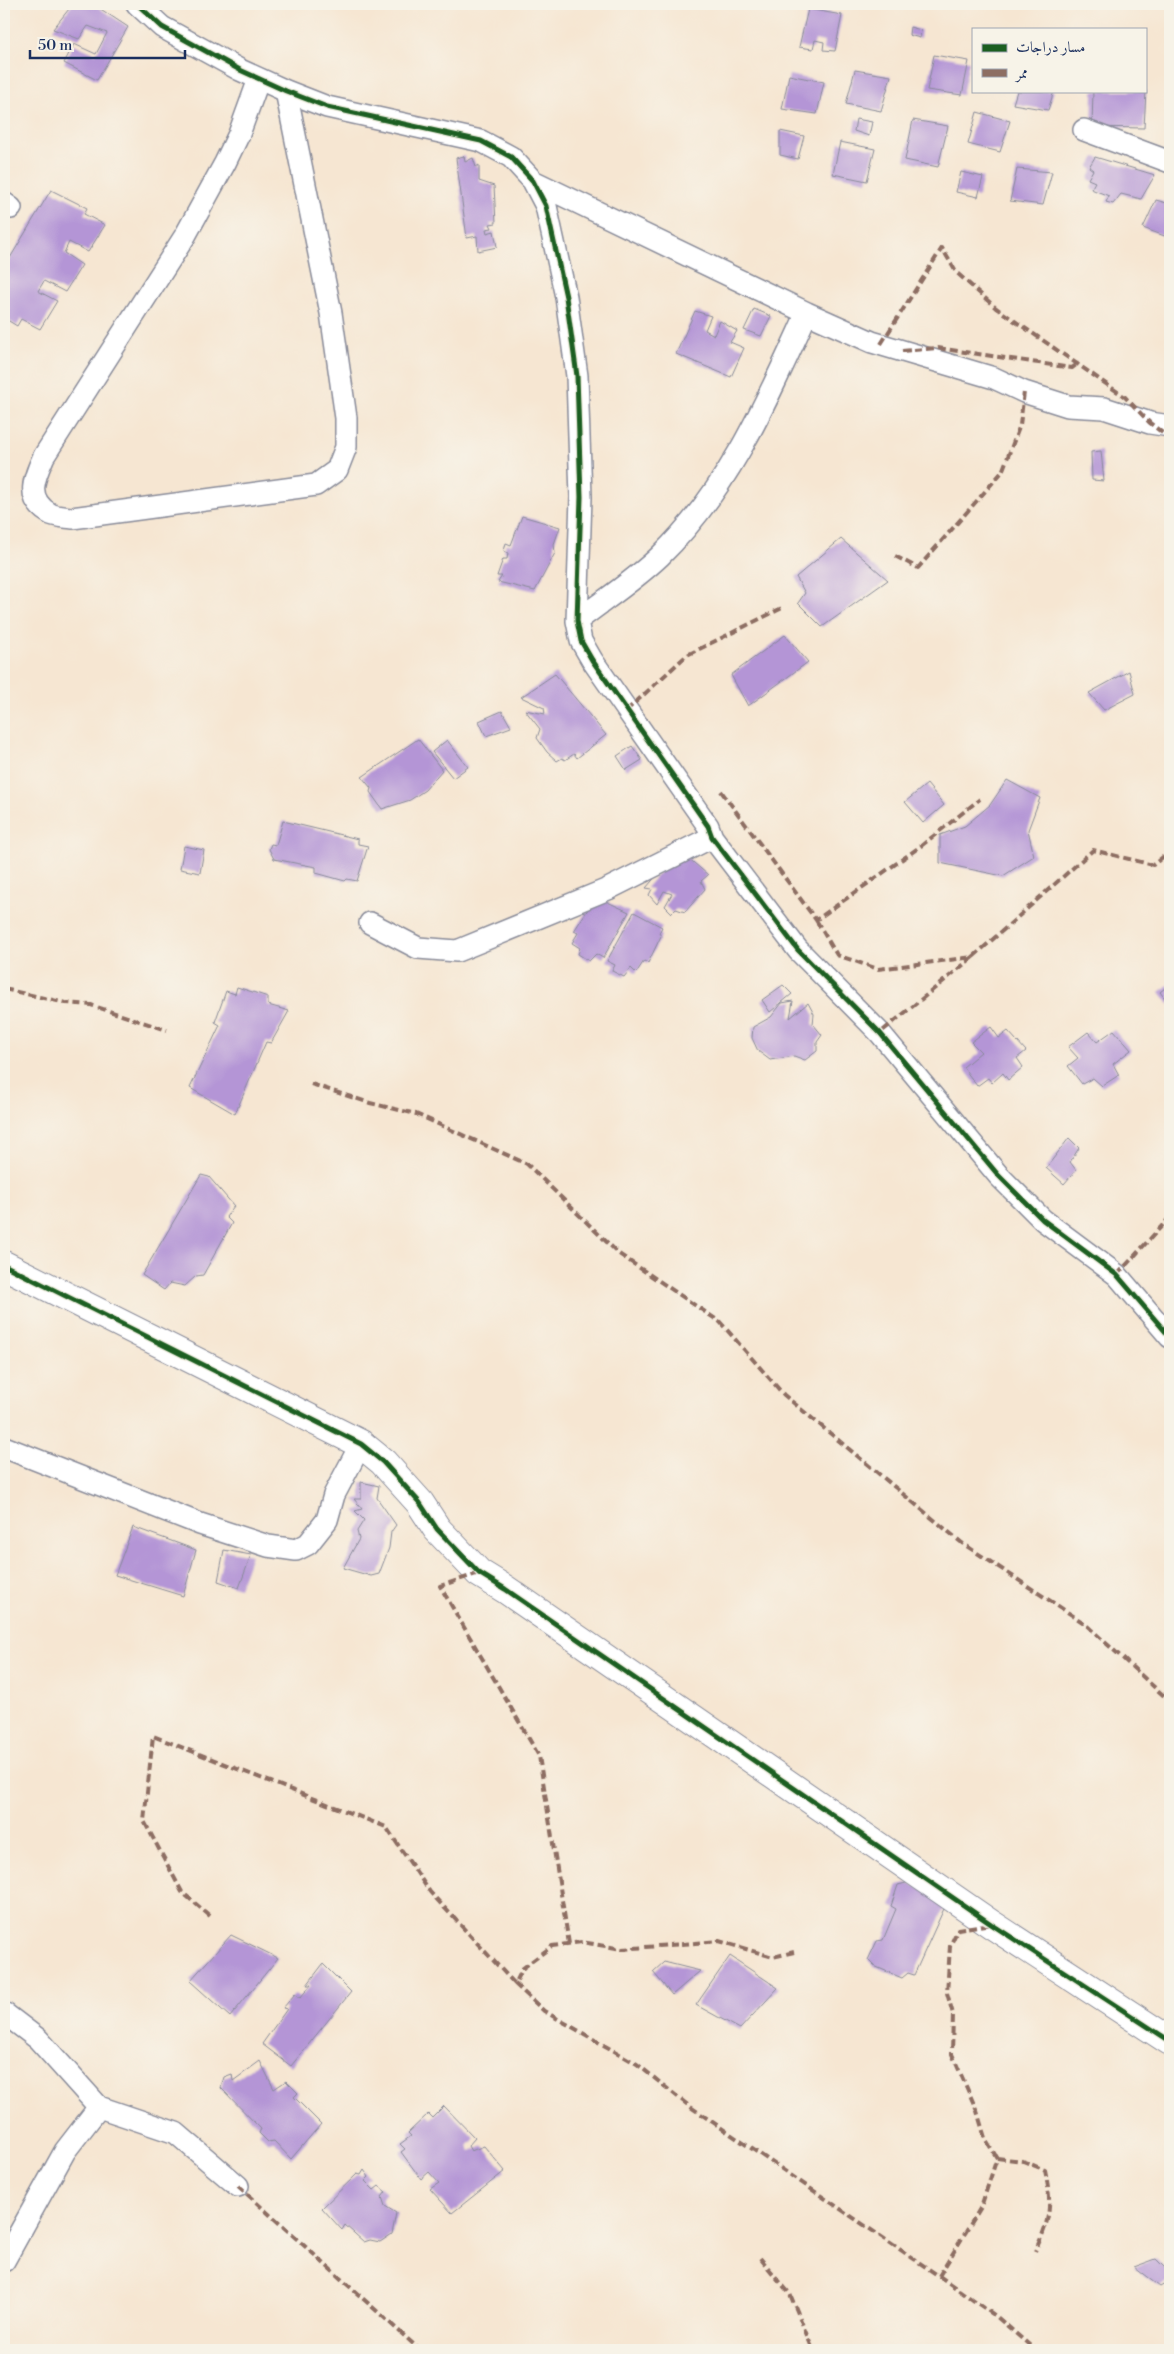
<svg xmlns="http://www.w3.org/2000/svg" width="1174" height="2354" font-family="'Libre Bodoni',Amiri,serif">
<rect width="100%" height="100%" fill="#f7f3e8"/>
<filter id="ink" filterUnits="userSpaceOnUse"><feTurbulence type="fractalNoise" baseFrequency=".02" numOctaves="2"/><feDisplacementMap in="SourceGraphic" scale="10" xChannelSelector="R" yChannelSelector="G"/><feConvolveMatrix kernelMatrix="1 2 1 2 8 2 1 2 1" color-interpolation-filters="sRGB"/></filter>
<filter id="wash" filterUnits="userSpaceOnUse"><feTurbulence type="fractalNoise" baseFrequency=".0096" numOctaves="4" result="noise"/><feDisplacementMap in="SourceGraphic" scale="20" xChannelSelector="R" yChannelSelector="G"/><feGaussianBlur stdDeviation="1.12" result="paint"/><feColorMatrix in="noise" values="0 0 0 0 0 0 0 0 0 0 0 0 0 0 0 0 0 1.4 0 .05"/><feComposite in="paint" operator="in"/></filter>
<g filter="url(#wash)">
<rect width="100%" height="100%" fill="#f6e6d2"/>
<g id="blocks">
<path fill="#b495d6" d="M 73,4 L 93,4 L 128,27 L 97,80 L 64,63 L 74,44 L 96,54 L 107,33 L 88,26 L 79,39 L 53,29 Z
M 808,9 L 842,15 L 835,51 L 823,50 L 824,42 L 815,40 L 813,49 L 799,47 Z
M 910,27 L 921,30 L 920,38 L 909,35 Z
M 934,55 L 969,61 L 962,95 L 927,90 Z
M 855,70 L 891,76 L 881,111 L 846,104 Z
M 789,75 L 824,82 L 817,114 L 782,109 Z
M 1017,91 L 1054,91 L 1048,110 L 1013,104 Z
M 1093,91 L 1146,91 L 1144,128 L 1092,127 Z
M 977,112 L 1010,121 L 1000,152 L 968,144 Z
M 856,119 L 872,122 L 869,136 L 854,131 Z
M 913,120 L 948,126 L 938,167 L 905,160 Z
M 780,131 L 804,136 L 798,159 L 780,155 Z
M 840,142 L 875,149 L 867,181 L 833,174 Z
M 464,156 L 465,162 L 473,158 L 476,167 L 479,165 L 479,181 L 494,186 L 496,223 L 490,224 L 492,228 L 486,229 L 487,233 L 494,231 L 497,247 L 478,251 L 477,236 L 467,238 L 456,158 Z
M 1095,157 L 1155,175 L 1141,199 L 1121,194 L 1113,204 L 1106,202 L 1109,196 L 1091,189 L 1095,182 L 1088,179 L 1093,170 L 1089,167 Z
M 1017,169 L 1052,172 L 1043,205 L 1010,201 Z
M 961,172 L 983,177 L 978,197 L 956,192 Z
M 51,190 L 87,208 L 84,214 L 105,225 L 88,252 L 69,242 L 64,253 L 82,265 L 65,292 L 44,281 L 38,291 L 57,301 L 40,329 L 21,319 L 17,326 L 4,318 L 4,268 Z
M 1156,200 L 1170,204 L 1170,238 L 1143,228 Z
M 754,309 L 771,316 L 761,336 L 744,330 Z
M 695,311 L 711,316 L 705,330 L 714,335 L 720,321 L 737,331 L 730,342 L 744,348 L 731,377 L 676,354 Z
M 1101,451 L 1104,481 L 1092,480 L 1091,452 Z
M 522,516 L 560,527 L 554,544 L 555,553 L 535,591 L 498,582 L 502,576 L 497,576 L 503,559 L 507,559 L 508,553 L 504,551 L 506,543 L 511,545 Z
M 841,539 L 888,580 L 822,627 L 798,603 L 805,593 L 796,577 Z
M 785,635 L 808,662 L 748,706 L 731,675 Z
M 1129,671 L 1135,694 L 1104,710 L 1089,693 Z
M 555,674 L 606,735 L 577,758 L 574,754 L 565,760 L 562,758 L 557,761 L 547,752 L 537,738 L 540,729 L 525,710 L 545,714 L 544,708 L 521,697 Z
M 502,711 L 511,727 L 486,736 L 479,721 Z
M 418,739 L 442,770 L 425,790 L 410,800 L 382,809 L 370,792 L 371,788 L 362,777 Z
M 447,740 L 468,767 L 453,778 L 432,752 Z
M 632,746 L 642,760 L 626,770 L 617,756 Z
M 1007,780 L 1040,798 L 1028,830 L 1034,856 L 1003,876 L 940,863 L 940,835 L 965,826 L 990,805 Z
M 927,784 L 944,805 L 923,823 L 905,802 Z
M 283,821 L 358,839 L 358,844 L 368,846 L 357,881 L 347,879 L 345,881 L 316,873 L 316,867 L 274,859 L 269,849 L 271,844 L 276,845 Z
M 184,846 L 204,850 L 200,873 L 180,869 Z
M 687,857 L 708,875 L 701,881 L 705,889 L 685,912 L 676,909 L 672,913 L 665,906 L 672,894 L 664,891 L 657,904 L 649,895 L 652,889 L 646,888 L 669,861 Z
M 599,898 L 629,912 L 603,958 L 596,954 L 589,961 L 578,954 L 580,948 L 572,943 L 578,933 L 574,931 L 592,903 Z
M 634,912 L 662,927 L 659,933 L 661,936 L 648,963 L 644,961 L 636,973 L 631,968 L 624,977 L 612,971 L 615,965 L 607,961 Z
M 1170,984 L 1170,1005 L 1160,992 Z
M 783,985 L 792,994 L 770,1012 L 762,1000 Z
M 237,987 L 268,997 L 268,1005 L 289,1011 L 271,1043 L 266,1042 L 235,1114 L 190,1088 L 220,1025 L 215,1022 L 226,991 L 235,994 Z
M 793,1001 L 790,1018 L 808,1003 L 814,1014 L 813,1024 L 822,1035 L 817,1042 L 817,1051 L 805,1060 L 794,1056 L 770,1060 L 758,1051 L 752,1038 L 753,1027 L 771,1017 L 782,1003 Z
M 991,1027 L 999,1038 L 1008,1031 L 1026,1051 L 1017,1058 L 1023,1067 L 1008,1080 L 1003,1073 L 992,1083 L 988,1078 L 977,1086 L 963,1067 L 981,1052 L 971,1042 Z
M 1114,1030 L 1131,1050 L 1113,1064 L 1119,1075 L 1102,1086 L 1093,1078 L 1082,1084 L 1068,1066 L 1078,1058 L 1068,1047 L 1088,1032 L 1097,1042 Z
M 1069,1138 L 1079,1148 L 1070,1162 L 1076,1170 L 1064,1184 L 1046,1168 Z
M 201,1175 L 209,1177 L 234,1206 L 226,1217 L 232,1223 L 203,1275 L 196,1276 L 185,1286 L 170,1283 L 164,1290 L 142,1275 Z
M 361,1482 L 379,1486 L 377,1498 L 396,1525 L 391,1532 L 389,1548 L 379,1574 L 371,1576 L 343,1568 L 359,1539 L 357,1531 L 364,1520 L 355,1511 L 362,1509 L 354,1499 L 361,1499 Z
M 133,1527 L 196,1550 L 183,1596 L 115,1575 Z
M 224,1550 L 251,1555 L 239,1588 L 218,1581 Z
M 906,1883 L 934,1892 L 947,1902 L 914,1975 L 908,1973 L 902,1978 L 874,1966 L 868,1960 L 877,1941 L 883,1940 L 896,1909 L 891,1906 L 898,1885 Z
M 231,1935 L 278,1958 L 230,2017 L 190,1981 Z
M 730,1956 L 778,1988 L 740,2029 L 696,2005 Z
M 664,1962 L 700,1971 L 672,1995 L 653,1972 Z
M 323,1964 L 351,1992 L 291,2066 L 262,2044 L 287,2009 L 283,2008 L 295,1994 L 300,1998 L 311,1985 L 307,1985 Z
M 260,2061 L 274,2089 L 286,2081 L 298,2093 L 294,2097 L 321,2124 L 291,2159 L 274,2141 L 268,2142 L 259,2133 L 261,2129 L 221,2088 L 224,2077 L 232,2074 L 233,2081 Z
M 444,2106 L 475,2138 L 468,2146 L 471,2151 L 484,2146 L 505,2171 L 452,2213 L 430,2189 L 439,2183 L 429,2172 L 421,2179 L 401,2152 L 405,2149 L 400,2144 L 411,2136 L 408,2133 L 428,2114 L 432,2118 Z
M 364,2170 L 369,2177 L 365,2181 L 374,2190 L 379,2186 L 386,2192 L 382,2197 L 385,2206 L 396,2213 L 392,2234 L 380,2242 L 370,2240 L 364,2242 L 345,2225 L 342,2230 L 322,2208 L 357,2174 L 361,2175 Z
M 1156,2259 L 1170,2273 L 1170,2281 L 1160,2287 L 1134,2267 Z"/>
</g>
</g>
<g filter="url(#ink)">
<use href="#blocks" fill-opacity="0" stroke="#888a98" stroke-width="1"/>
<g fill="none" stroke-linecap="round" stroke-linejoin="round">
<defs>
<path id="minor" d="M 137,4 L 162,27 L 240,70 L 286,91 L 327,107 L 481,141 L 511,157 L 533,181 L 546,206 L 566,297 L 577,376 L 581,497 L 577,621 L 581,641 L 592,660 L 708,826 L 712,837 L 798,950 L 880,1033 L 999,1176 L 1043,1220 L 1117,1275 L 1170,1337
M 259,79 L 239,134 L 225,163 L 185,236 L 44,456 C 35,476 24,498 49,513 C 54,517 66,517 72,518 L 316,485 L 337,470 L 346,447 L 346,418 L 331,313 L 286,91
M 1084,130 L 1170,162
M 533,181 L 807,313 L 872,342 L 994,378 L 1024,392 L 1068,406 L 1104,408 L 1150,423 L 1170,426
M 4,203 L 11,208
M 577,621 C 604,600 635,580 660,556 C 730,488 767,400 807,313
M 370,923 L 418,948 L 457,951 L 608,889 L 712,837
M 4,1447 L 200,1524 L 268,1546 L 296,1550 L 308,1544 L 327,1520 L 334,1495 L 361,1444
M 4,2013 L 38,2039 L 99,2107 L 176,2133 L 238,2186
M 4,2261 L 65,2151 L 99,2107"/>
<path id="tertiary" d="M 4,1265 L 361,1444 L 383,1462 L 420,1503 L 437,1529 L 479,1573 L 505,1589 L 991,1924 L 1170,2041"/>
</defs>
<use href="#minor" stroke="#888a98" stroke-width="24"/>
<use href="#tertiary" stroke="#888a98" stroke-width="30"/>
<use href="#minor" stroke="#fff" stroke-width="21"/>
<use href="#tertiary" stroke="#fff" stroke-width="28"/>
<path stroke="#8d6e63" stroke-width="4" stroke-dasharray="8 4" stroke-linecap="butt" d="M 881,344 L 942,248 L 956,272 L 996,308 L 1125,397 L 1150,423 L 1170,439
M 902,351 L 938,348 L 1072,368 L 1079,363
M 895,556 L 918,568 L 1002,472 L 1020,425 L 1024,392
M 626,711 L 687,655 L 782,608
M 721,791 L 816,920 L 921,846 L 980,799
M 816,920 L 837,955 L 878,969 L 973,957 L 880,1033
M 973,957 L 1093,850 L 1153,865 L 1170,851
M 4,989 L 66,1003 L 91,1005 L 167,1030
M 311,1084 L 370,1103 L 416,1114 L 527,1164 L 619,1254 L 720,1322 L 784,1395 L 962,1543 L 1084,1623 L 1164,1696 L 1170,1698
M 1117,1275 L 1170,1217
M 479,1573 L 440,1586 L 539,1756 L 569,1944
M 210,1916 L 182,1892 L 144,1821 L 153,1736 L 386,1827 L 430,1892 L 515,1984
M 794,1952 L 773,1957 L 719,1941 L 622,1949 L 582,1942 L 552,1946 L 523,1968 L 515,1984 L 544,2011 L 637,2064 L 689,2106 L 939,2276 L 997,2317 L 1035,2350
M 997,2158 L 1023,2161 L 1045,2170 C 1052,2205 1051,2218 1035,2251
M 238,2186 L 420,2350
M 760,2258 L 790,2294 L 813,2350
M 939,2276 L 981,2207 L 997,2158 L 985,2138 L 977,2111 L 952,2054 L 953,2014 L 947,1993 L 950,1946 L 958,1929 L 991,1924"/>
<defs>
<path id="cycleway" d="M 137,4 L 162,27 L 240,70 L 286,91 L 327,107 L 481,141 L 511,157 L 533,181 L 546,206 L 566,297 L 577,376 L 581,497 L 577,621 L 581,641 L 592,660 L 708,826 L 712,837 L 798,950 L 880,1033 L 999,1176 L 1043,1220 L 1117,1275 L 1170,1337
M 4,1265 L 361,1444 L 383,1462 L 420,1503 L 437,1529 L 479,1573 L 505,1589 L 991,1924 L 1170,2041"/>
</defs>
<use href="#cycleway" stroke="#f7f3e8" stroke-width="8"/>
<use href="#cycleway" stroke="#1b5e20" stroke-width="5"/>
</g>
</g>
<rect width="1174" height="2354" fill="none" stroke="#f7f3e8" stroke-width="20"/>
<rect x="972" y="28" width="175" height="65" fill="#f7f3e8" stroke="#9fa5b1"/>
<rect x="982" y="44" width="25" height="8" fill="#1b5e20" stroke="#9fa5b1"/>
<text x="1016" y="52" font-size="15" fill="#1b2f5e">مسار دراجات</text>
<rect x="982" y="69" width="25" height="8" fill="#8d6e63" stroke="#9fa5b1"/>
<text x="1016" y="78" font-size="15" fill="#1b2f5e">ممر</text>
<path d="M30 50v8h155v-8" fill="none" stroke="#1b2f5e" stroke-width="2.5"/>
<text x="38" y="50" font-size="15" fill="#1b2f5e" stroke="#f7f3e8" stroke-width="4" paint-order="stroke">50 m</text>
</svg>
